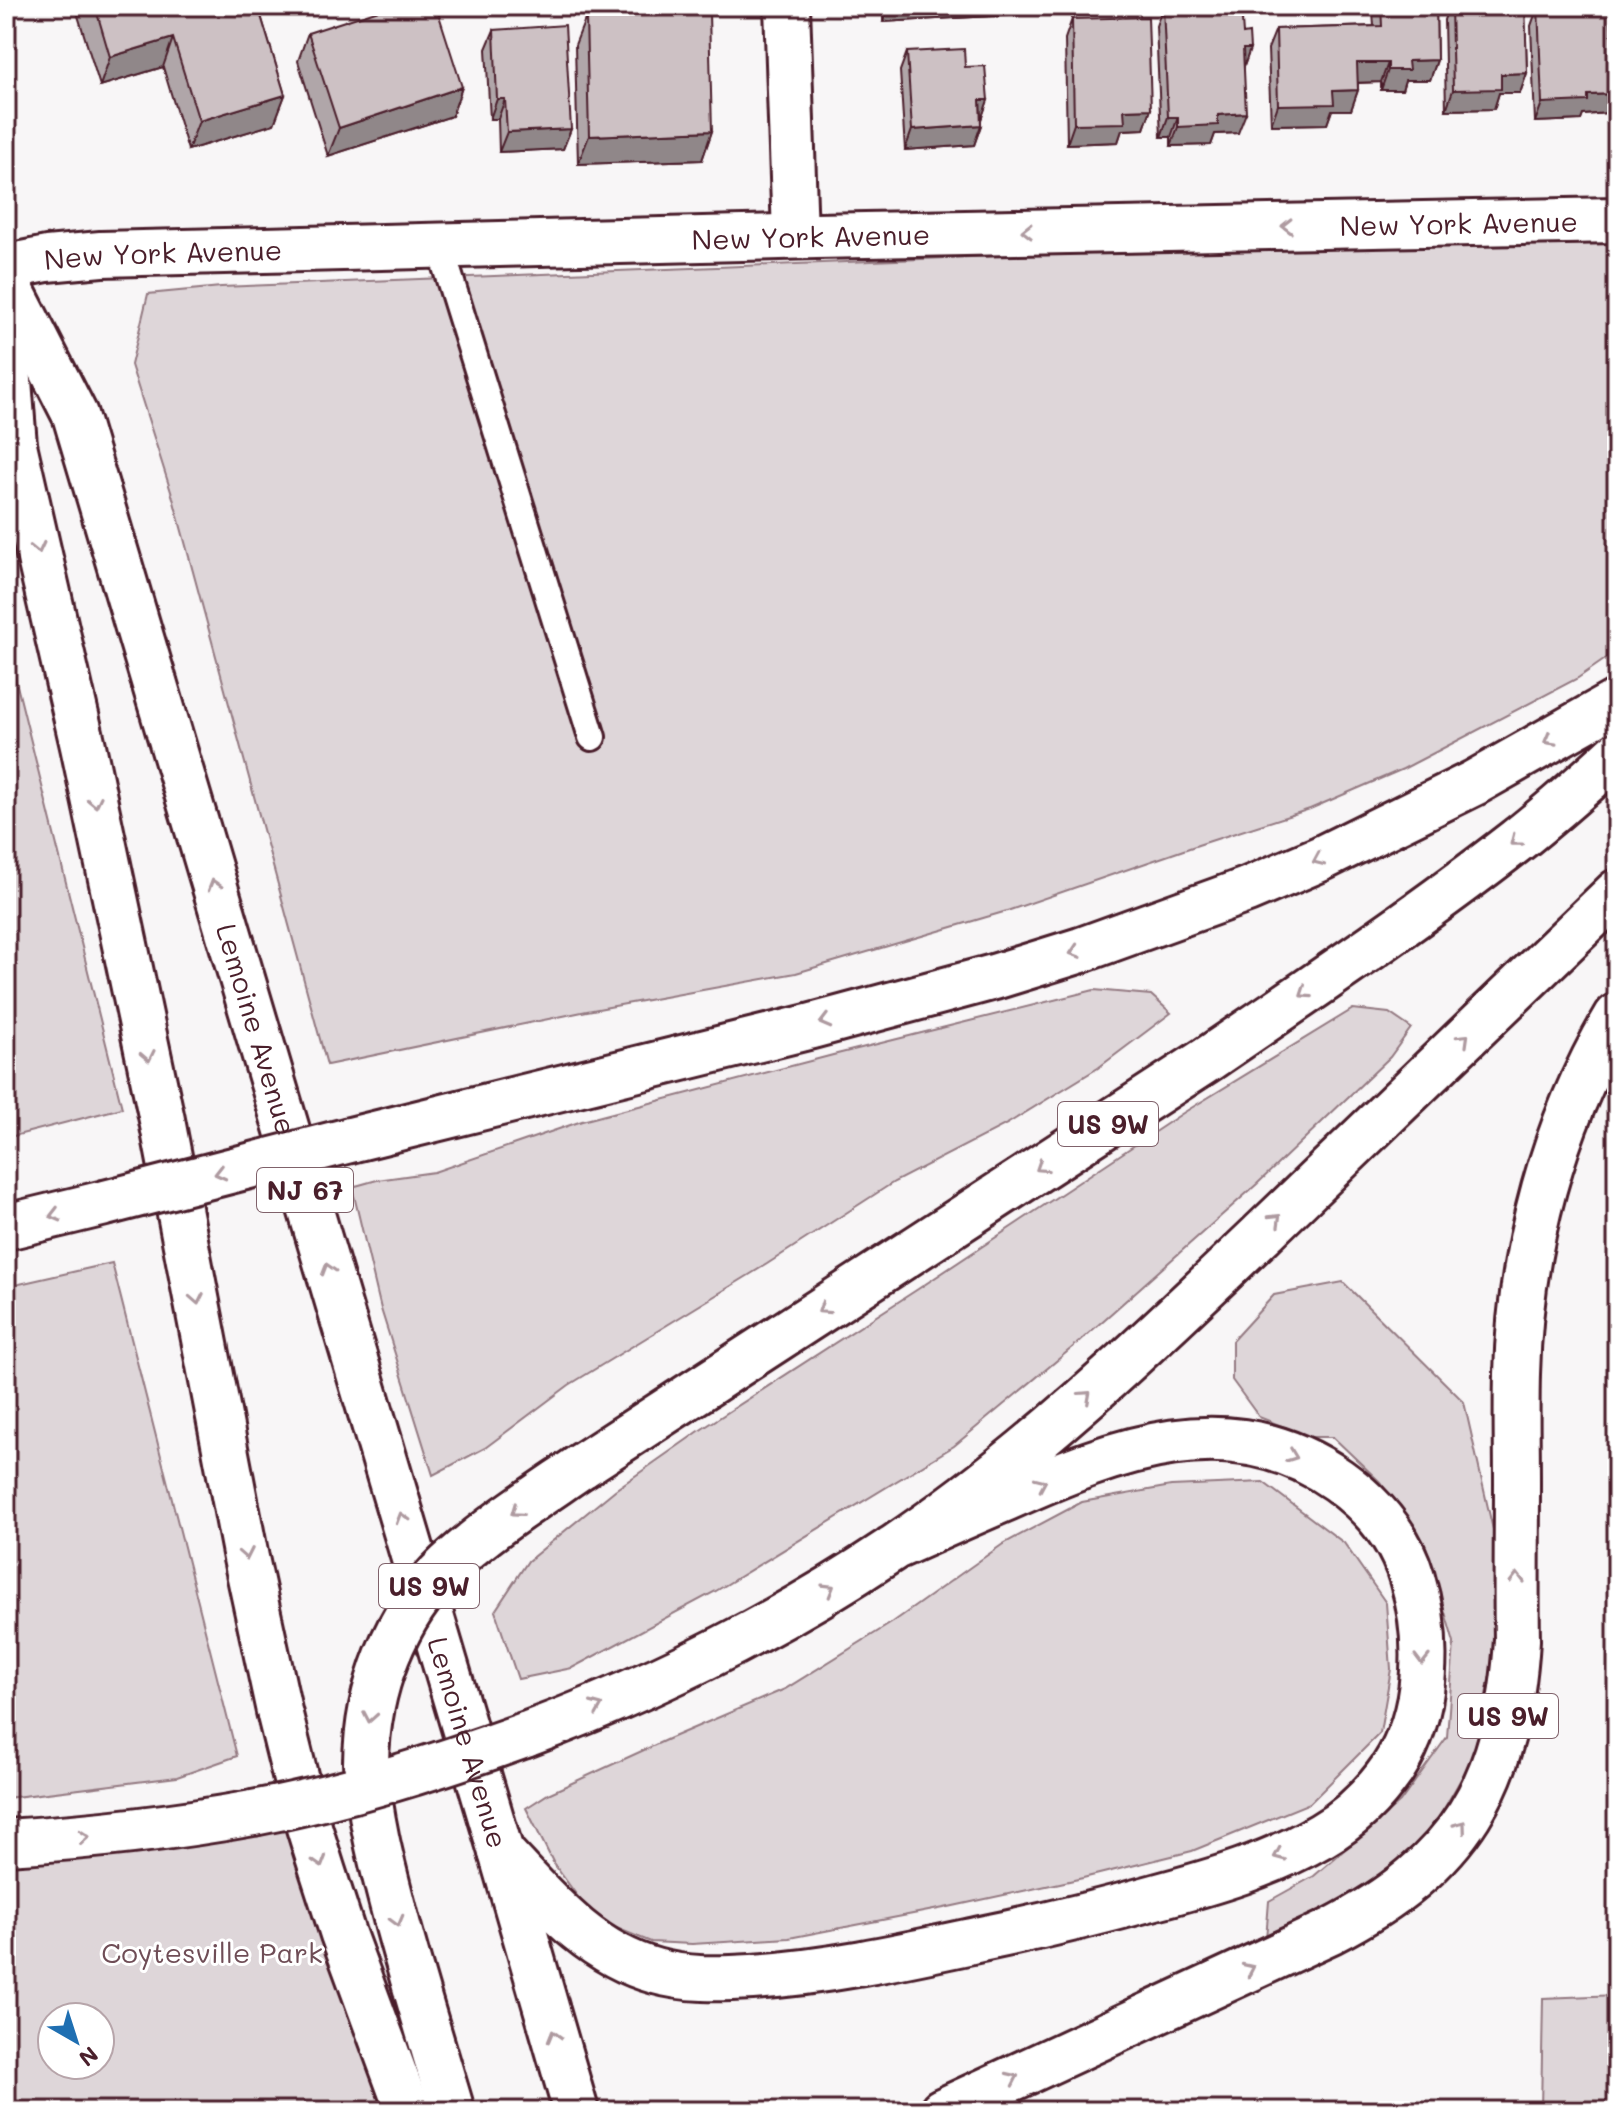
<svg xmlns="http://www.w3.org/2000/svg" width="1623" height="2117" font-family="Mali,sans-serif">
<rect width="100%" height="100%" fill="#f8f6f7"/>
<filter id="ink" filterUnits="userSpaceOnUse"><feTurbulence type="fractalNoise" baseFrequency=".0125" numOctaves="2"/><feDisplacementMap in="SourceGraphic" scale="16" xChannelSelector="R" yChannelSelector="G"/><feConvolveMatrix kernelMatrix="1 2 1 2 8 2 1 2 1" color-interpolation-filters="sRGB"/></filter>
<g filter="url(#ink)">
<path fill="#ded6d9" stroke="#947a82" stroke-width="2" fill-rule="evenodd" d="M 1617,234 L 1617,651 L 1578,678 L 1403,769 L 1310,809 L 1198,845 L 1007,911 L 796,973 L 587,1011 L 327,1065 L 173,498 L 131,365 L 148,294 L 221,287 L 1217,247 Z
M 6,641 L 122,1108 L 6,1138 Z
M 1094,990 L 1151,995 L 1171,1013 L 1098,1068 L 1007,1124 L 894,1182 L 767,1264 L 569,1385 L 485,1448 L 433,1475 L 381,1309 L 352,1187 L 377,1180 L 434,1172 L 582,1121 L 833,1055 Z
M 1353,1009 L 1389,1013 L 1411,1028 L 1390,1057 L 1257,1184 L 1079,1342 L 954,1446 L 716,1591 L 572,1668 L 518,1679 L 495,1611 L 528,1561 L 615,1490 L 702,1429 L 918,1289 L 1183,1113 Z
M 112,1263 L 237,1756 L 177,1777 L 6,1798 L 6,1287 Z
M 1343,1282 L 1464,1402 L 1496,1543 L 1492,1666 L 1473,1758 L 1425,1842 L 1348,1900 L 1266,1939 L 1269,1901 L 1314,1876 L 1400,1802 L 1447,1737 L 1454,1643 L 1426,1547 L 1380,1482 L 1333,1437 L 1310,1437 L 1259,1417 L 1232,1380 L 1232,1341 L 1274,1295 Z
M 1263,1482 L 1344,1543 L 1386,1603 L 1391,1669 L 1380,1733 L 1310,1803 L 1192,1851 L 1083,1878 L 944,1908 L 789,1938 L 692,1944 L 651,1942 L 594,1919 L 554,1864 L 526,1808 L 548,1794 L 668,1739 L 785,1689 L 893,1622 L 1003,1544 L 1082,1502 L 1171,1486 Z
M 303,1808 L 408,2111 L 6,2111 L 6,1842 ZM 52,2017 L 100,2017 L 100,2065 L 52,2065 Z
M 1617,1995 L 1617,2111 L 1541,2111 L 1543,1998 Z"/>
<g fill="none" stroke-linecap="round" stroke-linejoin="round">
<defs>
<path id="service" d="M 439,244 L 592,737"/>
<g id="minor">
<path d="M 787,6 L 795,235"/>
<path id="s1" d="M 6,267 L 47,259 L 101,254 C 606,240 1112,229 1617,220"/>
</g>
<g id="primary">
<path id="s2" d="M 6,280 L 75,415 L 501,1852 L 576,2111"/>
<path d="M 6,342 L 14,445 L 83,746 L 162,1120 L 246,1558 L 279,1711 L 303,1808 L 322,1869 L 343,1934 L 408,2111"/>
<path d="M 580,1467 L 1208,1059 C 1312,988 1417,918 1516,841 C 1551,814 1584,784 1617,754"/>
<path d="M 366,1763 C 369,1819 384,1872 398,1926 C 415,1988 434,2050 452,2111"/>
<path d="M 942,2111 L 1331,1931 C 1460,1865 1508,1784 1517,1640 C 1516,1588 1517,1535 1517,1483 C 1517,1447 1516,1410 1517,1374 C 1520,1248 1553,1124 1617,1016"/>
</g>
<path id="motorway" d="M 6,466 L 14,445
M 350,1140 L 812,1026 L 994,977 L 1081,950 L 1247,890 L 1322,858 L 1474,783 L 1617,702
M 6,1227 L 105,1203
M 525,1735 C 654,1687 777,1626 892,1549 C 1030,1457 1150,1341 1269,1227 C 1385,1115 1501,1004 1617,892
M 6,1842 C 89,1837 171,1828 253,1813
M 501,1852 C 546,1900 589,1953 655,1971 C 686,1980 719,1979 752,1977 C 830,1972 906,1955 981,1939 C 1040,1927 1098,1913 1155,1897 C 1212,1882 1271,1865 1322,1835 C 1350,1819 1375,1794 1393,1768 C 1429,1713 1430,1638 1412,1578 C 1400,1536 1373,1505 1338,1480 C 1231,1404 1114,1450 1007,1498 C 969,1514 931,1531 893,1548"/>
</defs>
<use href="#service" stroke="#4a1f2b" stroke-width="32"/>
<use href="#minor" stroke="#4a1f2b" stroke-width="50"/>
<use href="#primary" stroke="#4a1f2b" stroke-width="50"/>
<use href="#motorway" stroke="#4a1f2b" stroke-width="50"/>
<use href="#service" stroke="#fff" stroke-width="26"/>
<use href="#minor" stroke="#fff" stroke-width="44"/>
<use href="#primary" stroke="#fff" stroke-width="44"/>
<use href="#motorway" stroke="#fff" stroke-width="44"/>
<defs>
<path id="primary-bridge" d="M 366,1763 C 367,1690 394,1616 448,1565 C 488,1528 535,1498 580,1467"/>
<path id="motorway-bridge" d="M 105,1203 L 350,1140
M 253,1813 C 346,1796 436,1767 525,1735"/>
</defs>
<use href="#primary-bridge" stroke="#4a1f2b" stroke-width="50" stroke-linecap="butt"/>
<use href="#motorway-bridge" stroke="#4a1f2b" stroke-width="50" stroke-linecap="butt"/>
<use href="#primary-bridge" stroke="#fff" stroke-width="44"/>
<use href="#motorway-bridge" stroke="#fff" stroke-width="44"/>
</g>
<path fill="#b0a6a9" stroke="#4a1f2b" stroke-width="2" d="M 75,6 L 258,6 L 285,95 L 274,124 L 188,150 L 163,67 L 100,86 Z
M 883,6 L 1013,6 L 1010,15 L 883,22 Z
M 1163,6 L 1243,34 L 1250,49 L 1244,66 L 1238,133 L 1215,134 L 1211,145 L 1171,146 L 1171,137 L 1161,137 L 1156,26 Z
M 1376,6 L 1436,6 L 1437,60 L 1430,80 L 1405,80 L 1402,90 L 1381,90 L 1381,82 L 1358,83 L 1358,90 L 1351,110 L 1332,110 L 1327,124 L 1271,125 L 1268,49 L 1276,29 L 1374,26 L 1373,12 Z
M 1449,6 L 1525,6 L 1527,73 L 1520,93 L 1499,93 L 1494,109 L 1446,110 L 1444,20 Z
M 1538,6 L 1614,94 L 1607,113 L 1583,115 L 1581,120 L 1535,122 L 1531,26 Z
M 586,17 L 712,131 L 702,160 L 578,164 L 575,45 Z
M 1072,19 L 1151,109 L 1144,129 L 1122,130 L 1118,142 L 1067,144 L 1065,39 Z
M 494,30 L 571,129 L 563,149 L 499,152 L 498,119 L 490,119 L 486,49 Z
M 308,33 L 462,87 L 452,116 L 328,156 L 298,61 Z
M 907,52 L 965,67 L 988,100 L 981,119 L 981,125 L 974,145 L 905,150 L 900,71 Z"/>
<path fill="#908789" stroke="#4a1f2b" stroke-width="2" d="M 889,6 L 1013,6 L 1010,15 L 883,22 Z
M 173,38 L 163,67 L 100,86 L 110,57 Z
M 1243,49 L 1250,49 L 1243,69 Z
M 1437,60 L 1430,80 L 1405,80 L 1402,90 L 1381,90 L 1388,70 L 1408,61 Z
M 1357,63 L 1388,63 L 1381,82 L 1350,83 Z
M 1527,73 L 1520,93 L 1499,93 L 1494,109 L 1446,110 L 1453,90 L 1501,74 Z
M 462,87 L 452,116 L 328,156 L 339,128 Z
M 1358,90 L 1351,110 L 1332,110 L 1327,124 L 1271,125 L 1278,105 L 1333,91 Z
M 1614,94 L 1607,113 L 1583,115 L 1581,120 L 1535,122 L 1542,103 L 1588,95 Z
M 285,95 L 274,124 L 188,150 L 199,121 Z
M 497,99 L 505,99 L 498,119 L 490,119 Z
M 980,100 L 988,100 L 981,120 Z
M 1151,109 L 1144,129 L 1122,130 L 1118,142 L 1067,144 L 1074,124 L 1124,110 Z
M 1246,113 L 1238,133 L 1215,134 L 1211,145 L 1171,146 L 1178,127 L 1218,115 Z
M 1168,117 L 1178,117 L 1171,137 L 1161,137 Z
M 981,125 L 974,145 L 905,150 L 912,130 Z
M 571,129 L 563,149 L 499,152 L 507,132 Z
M 712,131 L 702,160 L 578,164 L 589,136 Z"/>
<path fill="#cdc1c4" stroke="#4a1f2b" stroke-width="2" d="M 95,6 L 258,6 L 285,95 L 199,121 L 173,38 L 110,57 Z
M 391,6 L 436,6 L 462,87 L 339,128 L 308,33 Z
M 1163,6 L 1241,6 L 1243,34 L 1249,33 L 1250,49 L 1243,49 L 1246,113 L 1218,115 L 1218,125 L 1178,127 L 1178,117 L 1168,117 Z
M 1381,6 L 1436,6 L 1437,60 L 1408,61 L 1409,70 L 1388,70 L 1388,63 L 1357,63 L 1358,90 L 1333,91 L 1334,104 L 1278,105 L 1276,29 L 1382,26 Z
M 1451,6 L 1525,6 L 1527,73 L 1501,74 L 1501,89 L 1453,90 Z
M 1538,6 L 1610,6 L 1614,94 L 1588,95 L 1588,101 L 1542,103 Z
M 709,13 L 712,131 L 589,136 L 586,17 Z
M 1148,17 L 1151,109 L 1124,110 L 1125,123 L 1074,124 L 1072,19 Z
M 565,25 L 571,129 L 507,132 L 505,99 L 497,99 L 494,30 Z
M 964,49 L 965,67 L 985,66 L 988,100 L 980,100 L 981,125 L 912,130 L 907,52 Z"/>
<defs><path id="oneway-chevron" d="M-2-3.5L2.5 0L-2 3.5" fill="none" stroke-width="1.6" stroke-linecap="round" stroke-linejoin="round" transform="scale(2)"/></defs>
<g stroke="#ae9aa0">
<use href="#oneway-chevron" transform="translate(1287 226) rotate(179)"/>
<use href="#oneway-chevron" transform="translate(1027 231) rotate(179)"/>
<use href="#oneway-chevron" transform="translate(38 548) rotate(77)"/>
<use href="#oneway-chevron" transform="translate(1549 740) rotate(151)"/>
<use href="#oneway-chevron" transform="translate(95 802) rotate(78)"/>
<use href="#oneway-chevron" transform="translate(1515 841) rotate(142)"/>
<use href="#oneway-chevron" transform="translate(1318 860) rotate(156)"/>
<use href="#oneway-chevron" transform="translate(214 885) rotate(-107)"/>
<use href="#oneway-chevron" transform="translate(1075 952) rotate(162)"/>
<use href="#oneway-chevron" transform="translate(1305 993) rotate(146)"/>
<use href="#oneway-chevron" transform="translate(825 1022) rotate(165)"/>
<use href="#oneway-chevron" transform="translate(1464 1039) rotate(-44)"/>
<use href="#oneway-chevron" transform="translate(148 1056) rotate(78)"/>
<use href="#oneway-chevron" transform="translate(1041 1167) rotate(147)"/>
<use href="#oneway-chevron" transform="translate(220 1173) rotate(166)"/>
<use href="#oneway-chevron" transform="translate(55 1215) rotate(166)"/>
<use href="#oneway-chevron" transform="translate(1276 1219) rotate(-44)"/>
<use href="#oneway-chevron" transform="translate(328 1269) rotate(-107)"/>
<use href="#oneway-chevron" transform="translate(197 1299) rotate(79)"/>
<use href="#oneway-chevron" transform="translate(823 1309) rotate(147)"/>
<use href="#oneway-chevron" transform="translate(1086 1396) rotate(-42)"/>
<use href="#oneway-chevron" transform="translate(1292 1456) rotate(21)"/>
<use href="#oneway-chevron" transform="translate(1041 1483) rotate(-24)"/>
<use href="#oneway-chevron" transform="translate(516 1511) rotate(145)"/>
<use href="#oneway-chevron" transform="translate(402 1518) rotate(-107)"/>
<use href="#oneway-chevron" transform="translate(246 1554) rotate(79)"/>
<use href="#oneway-chevron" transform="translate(1517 1578) rotate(-90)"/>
<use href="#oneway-chevron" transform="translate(829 1589) rotate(-31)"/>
<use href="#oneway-chevron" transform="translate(1422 1659) rotate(91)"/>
<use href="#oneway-chevron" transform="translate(597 1707) rotate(-23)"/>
<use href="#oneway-chevron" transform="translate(370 1717) rotate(100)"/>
<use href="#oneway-chevron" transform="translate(1461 1826) rotate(-54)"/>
<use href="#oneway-chevron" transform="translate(84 1837) rotate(-5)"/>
<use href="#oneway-chevron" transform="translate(1279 1855) rotate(157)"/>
<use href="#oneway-chevron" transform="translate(320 1862) rotate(73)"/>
<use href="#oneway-chevron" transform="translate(397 1921) rotate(75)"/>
<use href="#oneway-chevron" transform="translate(1249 1969) rotate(-25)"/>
<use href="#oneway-chevron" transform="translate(554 2036) rotate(-106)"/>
<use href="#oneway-chevron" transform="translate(1013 2078) rotate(-25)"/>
</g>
</g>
<g text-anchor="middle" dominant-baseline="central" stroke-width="6" stroke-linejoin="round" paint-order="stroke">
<g fill="#fff" stroke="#80626b" stroke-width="2">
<rect x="1058" y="1102" width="100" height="44" rx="6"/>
<rect x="257" y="1168" width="96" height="44" rx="6"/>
<rect x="379" y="1564" width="100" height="44" rx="6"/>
<rect x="1458" y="1694" width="100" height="44" rx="6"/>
</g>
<g font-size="26" font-weight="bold" fill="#4a1f2b">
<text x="1108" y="1124">US 9W</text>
<text x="305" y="1190">NJ 67</text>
<text x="429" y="1586">US 9W</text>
<text x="1508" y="1716">US 9W</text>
</g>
<g font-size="28" fill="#4a1f2b" stroke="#fff">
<text stroke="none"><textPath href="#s1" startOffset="1454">New York Avenue</textPath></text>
<text stroke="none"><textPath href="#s1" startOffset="806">New York Avenue</textPath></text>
<text stroke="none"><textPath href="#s1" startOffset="158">New York Avenue</textPath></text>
<text stroke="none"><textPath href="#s2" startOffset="792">Lemoine Avenue</textPath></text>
<text stroke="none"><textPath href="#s2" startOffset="1536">Lemoine Avenue</textPath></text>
</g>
<g font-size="28" fill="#6f4d56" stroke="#fff">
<text x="212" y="1952">Coytesville Park</text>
</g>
</g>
<rect width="1623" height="2117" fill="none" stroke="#fff" stroke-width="32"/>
<rect x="16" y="16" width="1591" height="2085" fill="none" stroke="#4a1f2b" stroke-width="3" filter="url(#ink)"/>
<g transform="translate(76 2041) rotate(141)"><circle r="38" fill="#ffffff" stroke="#b7a5aa" stroke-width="2"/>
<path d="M0-6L14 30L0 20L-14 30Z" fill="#1f6fb2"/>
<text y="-12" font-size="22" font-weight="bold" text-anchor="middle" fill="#4a1f2b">N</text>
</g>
</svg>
